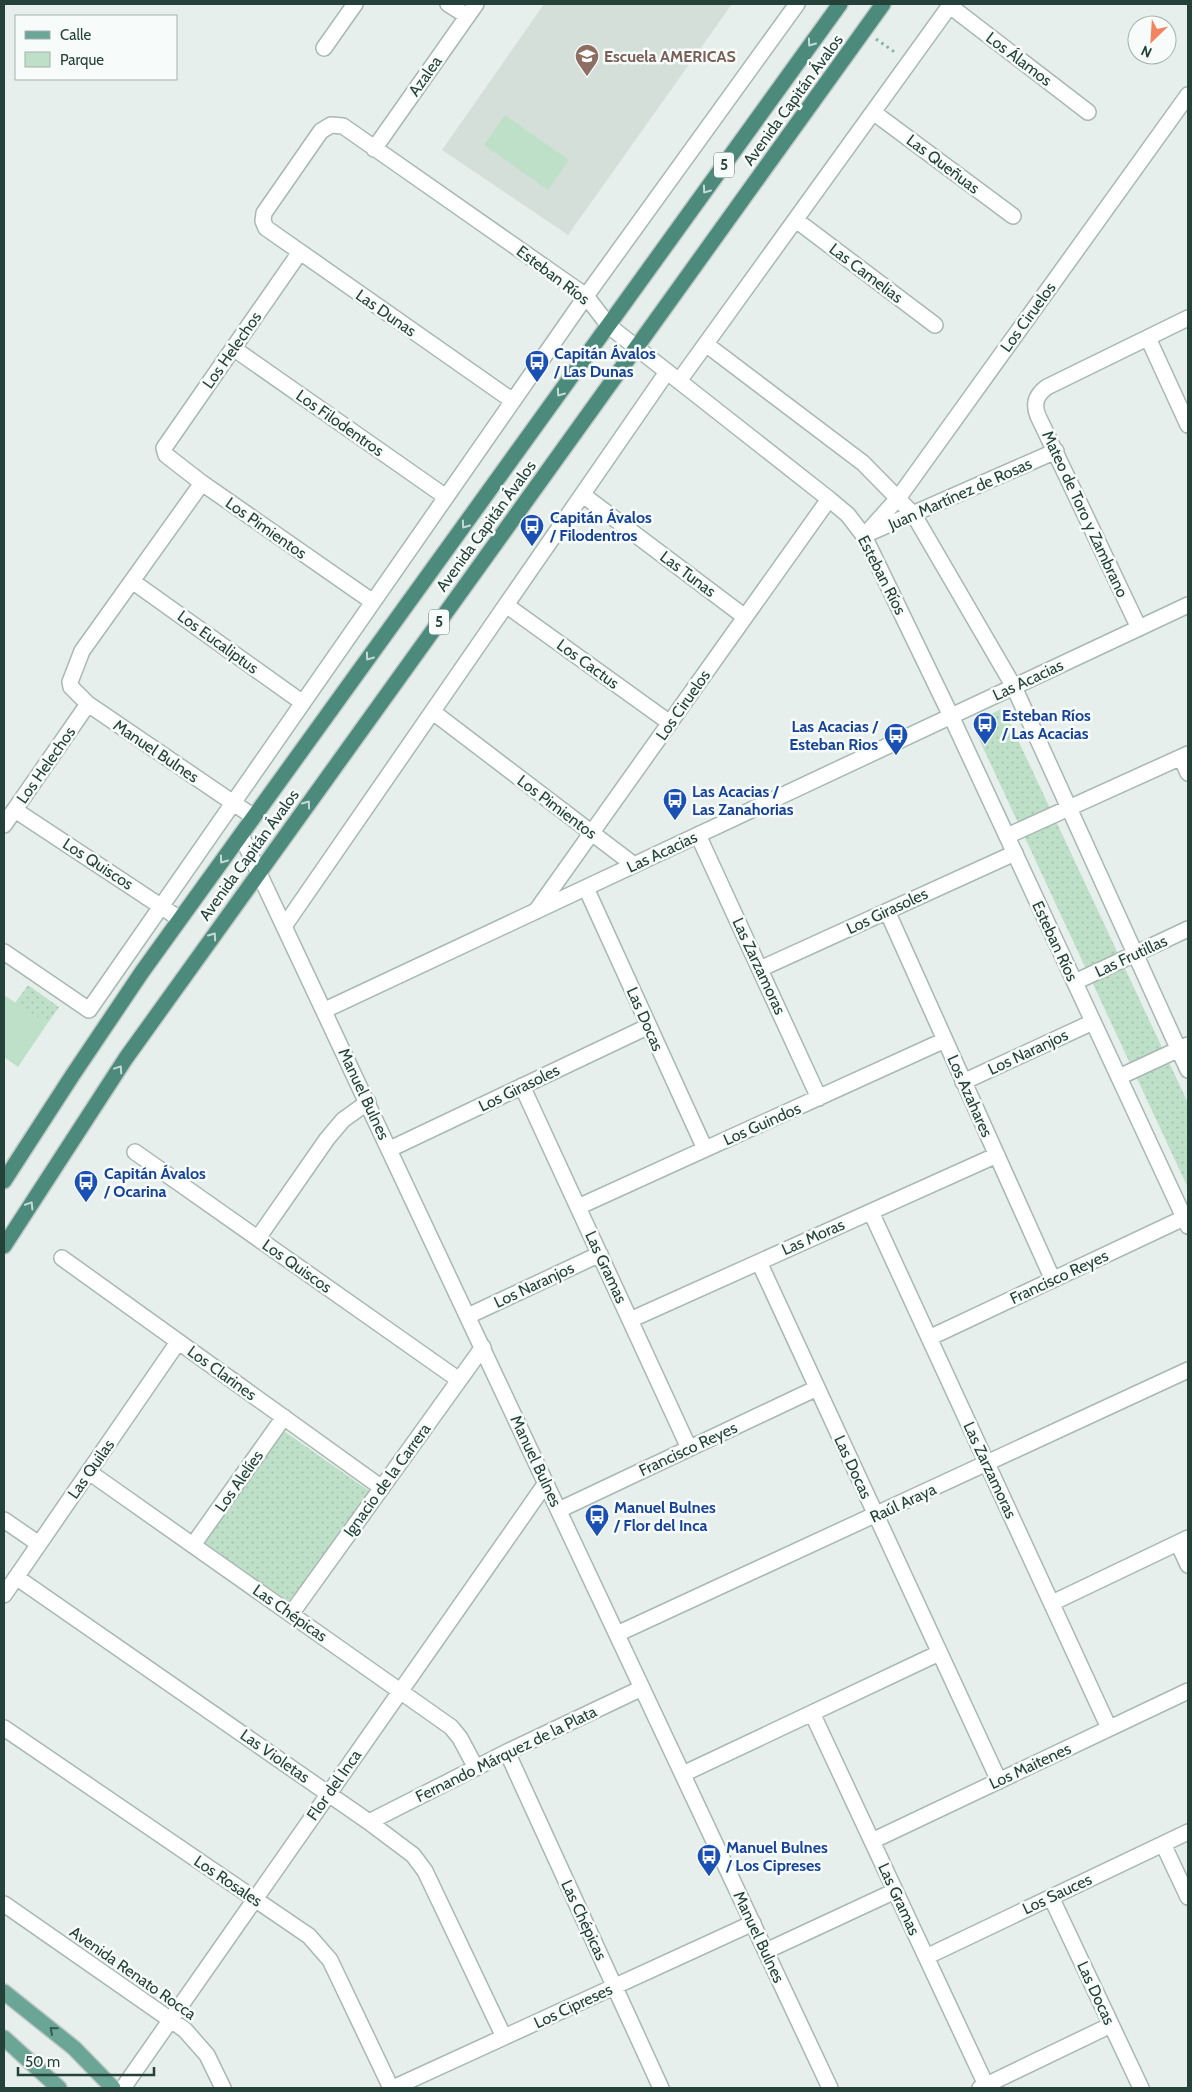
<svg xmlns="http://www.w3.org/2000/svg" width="1192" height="2092" font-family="Cabin,sans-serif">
<defs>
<pattern id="green-dots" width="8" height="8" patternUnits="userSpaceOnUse" patternTransform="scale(1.25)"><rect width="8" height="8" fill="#bfe0c8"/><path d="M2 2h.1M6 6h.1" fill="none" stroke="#a4c1ad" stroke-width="1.8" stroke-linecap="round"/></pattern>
</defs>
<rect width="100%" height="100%" fill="#e6efeb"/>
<path fill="#d4dfda" d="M 544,4 L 732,4 L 568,235 L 442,150 Z"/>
<path fill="url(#green-dots)" d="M 1003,708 L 1188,1103 L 1188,1188 L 972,724 Z
M 28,985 L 59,1007 L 47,1024 L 15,1003 Z
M 284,1431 L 372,1493 L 293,1605 L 205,1543 Z"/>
<path fill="#bfe0c8" d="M 505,115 L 569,160 L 548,190 L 484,145 Z
M 4,995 L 47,1024 L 18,1067 L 4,1057 Z"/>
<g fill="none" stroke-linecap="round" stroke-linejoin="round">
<defs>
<path id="minor" d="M 448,4 L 467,16
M 950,6 L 1088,112
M 324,48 L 355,4
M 873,112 L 1013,216
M 374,149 L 476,4
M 796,220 L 935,325
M 300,252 L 164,448 L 166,455 L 202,483 L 373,602
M 1148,338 L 1188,425
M 707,345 L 863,463 L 914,515 L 1014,687 L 1188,1070
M 233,348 L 446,497
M 679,381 L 951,4
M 513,401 L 266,228 L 263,221 L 264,213 L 321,131 L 331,125 L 343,126 L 586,296 L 609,326
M 202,483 L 82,651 L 70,682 L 71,687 L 88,704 L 254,817
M 583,495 L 745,617
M 867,534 L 1056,451
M 864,536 L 899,497 L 1188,95
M 132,581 L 303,703
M 506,605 L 670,723
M 1139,628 L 1038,416 C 1033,404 1036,395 1047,387 L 1188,318
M 433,712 L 634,865
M 1181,757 L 1188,773
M 15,810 L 180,919
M 4,825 L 88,704
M 698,835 L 819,1098
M 1007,836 L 1188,754
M 586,888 L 705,1149
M 536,911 L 829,499
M 887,911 L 1053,1280
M 285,925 L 667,372
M 4,952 L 89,1010 L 586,296 L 797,4
M 760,969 L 1015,853
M 1075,982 L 1188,929
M 1119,1077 L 1188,1045
M 963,1082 L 1093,1022
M 522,1086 L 689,1448
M 390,1149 L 649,1026
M 135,1152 L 459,1380
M 578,1207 L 945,1040
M 871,1212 L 1109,1728
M 258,1238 L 327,1139 L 343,1120 L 368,1102
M 62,1258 L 382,1488
M 759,1262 L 999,1781
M 468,1316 L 600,1254
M 630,1320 L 997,1155
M 929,1338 L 1188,1216
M 89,1472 L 451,1727 L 460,1738 L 476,1768
M 559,1510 L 817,1388
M 4,1520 L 39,1544
M 1178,1543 L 1188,1565
M 193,1545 L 284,1417
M 16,1577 L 369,1822 L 413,1855 L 425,1871 L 504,2037
M 4,1595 L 178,1342
M 1052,1603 L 1188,1538
M 291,1614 L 483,1347
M 812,1713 L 986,2085
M 4,1728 L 309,1936 L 330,1960 L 391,2088
M 507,1752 L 661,2088
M 683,1774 L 939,1653
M 369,1822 L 507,1752 L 642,1688
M 872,1841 L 1188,1691
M 1163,1844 L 1188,1897
M 1051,1897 L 1141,2088
M 4,1904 L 185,2030 L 207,2055 L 223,2088
M 766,1951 L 895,1891
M 926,1957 L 1188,1832
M 123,2088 L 546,1483
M 393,2088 L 753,1923
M 980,2088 L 1111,2025"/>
<path id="tertiary" d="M 609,326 L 829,499 L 848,515 L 864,536 L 951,716 L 1188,1226
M 241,835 L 830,2088
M 325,1010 L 1188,605
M 617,1634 L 1188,1370"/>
<path id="primary" d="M 4,1992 L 74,2048 L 113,2088
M 4,2038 L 59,2088"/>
<path id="trunk" d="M 4,1181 L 72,1076 L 142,972 L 840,4
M 4,1246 L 126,1058 L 883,4"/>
</defs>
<use href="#minor" stroke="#a8b8b2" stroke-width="18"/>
<use href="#tertiary" stroke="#a8b8b2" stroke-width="18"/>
<use href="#primary" stroke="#c2cac8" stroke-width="18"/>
<use href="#trunk" stroke="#c2cac8" stroke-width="18"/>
<path stroke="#86b3a5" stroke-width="3" stroke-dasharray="2.5 4" stroke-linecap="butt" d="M 876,39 L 896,53"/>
<use href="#minor" stroke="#fff" stroke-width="15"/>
<use href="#tertiary" stroke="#fff" stroke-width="15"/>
<use href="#primary" stroke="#6aa596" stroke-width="15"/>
<use href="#trunk" stroke="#4c8a7c" stroke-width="15"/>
</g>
<defs><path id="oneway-chevron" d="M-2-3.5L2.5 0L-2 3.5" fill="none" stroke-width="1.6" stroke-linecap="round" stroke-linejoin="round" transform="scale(1.25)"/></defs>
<g stroke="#c4d9d4">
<use href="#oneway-chevron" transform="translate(811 43) rotate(126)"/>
<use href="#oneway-chevron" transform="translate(706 190) rotate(126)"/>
<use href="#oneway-chevron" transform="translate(560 393) rotate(126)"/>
<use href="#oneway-chevron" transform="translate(465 525) rotate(126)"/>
<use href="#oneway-chevron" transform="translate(369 657) rotate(126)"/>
<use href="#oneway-chevron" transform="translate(307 804) rotate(-54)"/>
<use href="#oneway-chevron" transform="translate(223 860) rotate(126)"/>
<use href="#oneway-chevron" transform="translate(213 936) rotate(-55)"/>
<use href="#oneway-chevron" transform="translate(119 1069) rotate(-56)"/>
<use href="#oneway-chevron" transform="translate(30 1205) rotate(-58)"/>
</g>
<use stroke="#365b51" href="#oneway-chevron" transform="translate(53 2030) rotate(-139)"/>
<defs>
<symbol id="school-pin" viewBox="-11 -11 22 30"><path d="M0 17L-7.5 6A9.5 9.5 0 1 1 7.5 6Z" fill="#8d6e63" stroke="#f7fbf9"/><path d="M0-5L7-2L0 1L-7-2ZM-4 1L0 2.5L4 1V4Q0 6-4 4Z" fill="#fff"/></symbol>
<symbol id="bus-pin" viewBox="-11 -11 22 30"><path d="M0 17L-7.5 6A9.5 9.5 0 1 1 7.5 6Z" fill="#1a4fb4" stroke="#f7fbf9"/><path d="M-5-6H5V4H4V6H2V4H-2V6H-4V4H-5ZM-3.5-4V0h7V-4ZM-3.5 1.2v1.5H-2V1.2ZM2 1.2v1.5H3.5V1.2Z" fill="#fff"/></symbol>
</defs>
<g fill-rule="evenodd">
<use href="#school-pin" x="573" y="42" width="28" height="38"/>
<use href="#bus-pin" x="523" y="348" width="28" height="38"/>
<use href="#bus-pin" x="518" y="512" width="28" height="38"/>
<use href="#bus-pin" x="971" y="710" width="28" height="38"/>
<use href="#bus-pin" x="882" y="721" width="28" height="38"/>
<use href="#bus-pin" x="661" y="786" width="28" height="38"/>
<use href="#bus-pin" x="72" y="1168" width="28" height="38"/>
<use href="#bus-pin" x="583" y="1502" width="28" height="38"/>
<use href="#bus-pin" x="695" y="1842" width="28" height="38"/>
</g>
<g text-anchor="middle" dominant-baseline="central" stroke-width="5" stroke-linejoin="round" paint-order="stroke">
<g fill="#f7fbf9" stroke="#637a73" stroke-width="1">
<rect x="714" y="152.5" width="20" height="25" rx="4"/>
<rect x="429" y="609.5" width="20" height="25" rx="4"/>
</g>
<g font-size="15" font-weight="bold" fill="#24423a">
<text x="724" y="165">5</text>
<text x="439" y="622">5</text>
</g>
<g font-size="16" font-weight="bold" fill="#785e54" stroke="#f7fbf9" text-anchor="start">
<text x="604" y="56">Escuela AMERICAS</text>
</g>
<g font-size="16" fill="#24423a" stroke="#f7fbf9">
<text transform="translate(1019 59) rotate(37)">Los Álamos</text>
<text transform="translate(425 76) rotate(-55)">Azalea</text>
<text transform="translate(793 100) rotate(-54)">Avenida Capitán Ávalos</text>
<text transform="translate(943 164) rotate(37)">Las Queñuas</text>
<text transform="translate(866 273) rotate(37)">Las Camelias</text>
<text transform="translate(553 275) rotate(37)">Esteban Ríos</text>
<text transform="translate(386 313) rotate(35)">Las Dunas</text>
<text transform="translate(1028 317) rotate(-54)">Los Ciruelos</text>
<text transform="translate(232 350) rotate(-55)">Los Helechos</text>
<text transform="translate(340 423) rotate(35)">Los Filodentros</text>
<text transform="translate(960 494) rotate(-24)">Juan Martínez de Rosas</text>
<text transform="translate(1085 514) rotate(65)">Mateo de Toro y Zambrano</text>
<text transform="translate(486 526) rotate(-54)">Avenida Capitán Ávalos</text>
<text transform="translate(266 528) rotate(35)">Los Pimientos</text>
<text transform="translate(688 574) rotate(37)">Las Tunas</text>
<text transform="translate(882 575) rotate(63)">Esteban Ríos</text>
<text transform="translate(218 642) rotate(36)">Los Eucaliptus</text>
<text transform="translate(588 664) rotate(36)">Los Cactus</text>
<text transform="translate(1028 680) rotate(-25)">Las Acacias</text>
<text transform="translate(683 705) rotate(-55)">Los Ciruelos</text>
<text transform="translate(156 751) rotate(34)">Manuel Bulnes</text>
<text transform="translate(46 765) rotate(-55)">Los Helechos</text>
<text transform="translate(557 807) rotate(37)">Los Pimientos</text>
<text transform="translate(662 852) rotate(-25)">Las Acacias</text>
<text transform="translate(249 855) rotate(-54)">Avenida Capitán Ávalos</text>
<text transform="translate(98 864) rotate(33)">Los Quiscos</text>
<text transform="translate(887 911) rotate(-25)">Los Girasoles</text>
<text transform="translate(1055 941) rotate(65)">Esteban Ríos</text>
<text transform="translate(1131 956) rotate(-25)">Las Frutillas</text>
<text transform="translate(759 966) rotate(65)">Las Zarzamoras</text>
<text transform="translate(645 1019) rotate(66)">Las Docas</text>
<text transform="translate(1028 1052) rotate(-25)">Los Naranjos</text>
<text transform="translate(519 1088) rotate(-26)">Los Girasoles</text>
<text transform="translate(364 1094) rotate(65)">Manuel Bulnes</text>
<text transform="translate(970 1096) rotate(66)">Los Azahares</text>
<text transform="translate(762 1124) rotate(-24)">Los Guindos</text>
<text transform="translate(813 1237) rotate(-24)">Las Moras</text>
<text transform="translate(297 1266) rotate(35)">Los Quiscos</text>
<text transform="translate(606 1267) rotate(65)">Las Gramas</text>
<text transform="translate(1059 1277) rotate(-25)">Francisco Reyes</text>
<text transform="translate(534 1285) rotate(-25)">Los Naranjos</text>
<text transform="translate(222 1373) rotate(36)">Los Clarines</text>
<text transform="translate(688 1449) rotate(-25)">Francisco Reyes</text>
<text transform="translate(536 1461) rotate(65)">Manuel Bulnes</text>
<text transform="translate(853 1467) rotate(65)">Las Docas</text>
<text transform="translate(91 1469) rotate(-55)">Las Quilas</text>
<text transform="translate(990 1470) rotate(65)">Las Zarzamoras</text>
<text transform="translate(387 1480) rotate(-54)">Ignacio de la Carrera</text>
<text transform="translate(239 1481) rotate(-55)">Los Alelíes</text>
<text transform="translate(903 1503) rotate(-25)">Raúl Araya</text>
<text transform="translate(290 1613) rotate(35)">Las Chépicas</text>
<text transform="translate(506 1754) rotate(-26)">Fernando Márquez de la Plata</text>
<text transform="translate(275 1756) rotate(35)">Las Violetas</text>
<text transform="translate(1030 1766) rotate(-25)">Los Maitenes</text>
<text transform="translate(334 1785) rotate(-55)">Flor del Inca</text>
<text transform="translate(228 1881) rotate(34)">Los Rosales</text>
<text transform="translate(1057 1894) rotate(-25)">Los Sauces</text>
<text transform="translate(899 1899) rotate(65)">Las Gramas</text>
<text transform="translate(584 1920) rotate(65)">Las Chépicas</text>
<text transform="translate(759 1937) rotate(65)">Manuel Bulnes</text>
<text transform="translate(133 1973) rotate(35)">Avenida Renato Rocca</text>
<text transform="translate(1096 1993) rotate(65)">Las Docas</text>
<text transform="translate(573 2006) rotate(-25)">Los Cipreses</text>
</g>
<g font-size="16" font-weight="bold" fill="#164399" stroke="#f7fbf9" text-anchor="start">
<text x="554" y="353">Capitán Ávalos<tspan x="554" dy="18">/ Las Dunas</tspan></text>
<text x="550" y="517">Capitán Ávalos<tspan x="550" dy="18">/ Filodentros</tspan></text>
<text x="1002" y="715">Esteban Ríos<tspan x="1002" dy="18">/ Las Acacias</tspan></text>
<text x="878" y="726" text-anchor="end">Las Acacias /<tspan x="878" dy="18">Esteban Rios</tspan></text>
<text x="692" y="791">Las Acacias /<tspan x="692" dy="18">Las Zanahorias</tspan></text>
<text x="104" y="1173">Capitán Ávalos<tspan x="104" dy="18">/ Ocarina</tspan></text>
<text x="614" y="1507">Manuel Bulnes<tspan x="614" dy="18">/ Flor del Inca</tspan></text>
<text x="726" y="1847">Manuel Bulnes<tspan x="726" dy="18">/ Los Cipreses</tspan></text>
</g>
</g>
<rect width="1192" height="2092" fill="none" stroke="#24423a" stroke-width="10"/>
<rect x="15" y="15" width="162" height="65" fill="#f7fbf9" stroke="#a3b1ad"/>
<rect x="25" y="31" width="25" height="8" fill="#6aa596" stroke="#a3b1ad"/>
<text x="60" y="40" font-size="15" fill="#24423a">Calle</text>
<rect x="25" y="52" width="25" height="15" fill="#bfe0c8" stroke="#a3b1ad"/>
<text x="60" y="65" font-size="15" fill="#24423a">Parque</text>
<g transform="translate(1152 40) rotate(205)"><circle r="24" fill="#f7fbf9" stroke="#a3b1ad"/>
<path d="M0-4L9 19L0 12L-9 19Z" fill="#f4845f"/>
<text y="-8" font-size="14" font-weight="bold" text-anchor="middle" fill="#24423a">N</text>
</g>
<path d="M18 2067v8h136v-8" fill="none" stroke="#24423a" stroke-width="2.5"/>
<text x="25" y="2067" font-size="15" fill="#24423a" stroke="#f7fbf9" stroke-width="4" paint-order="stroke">50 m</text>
</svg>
